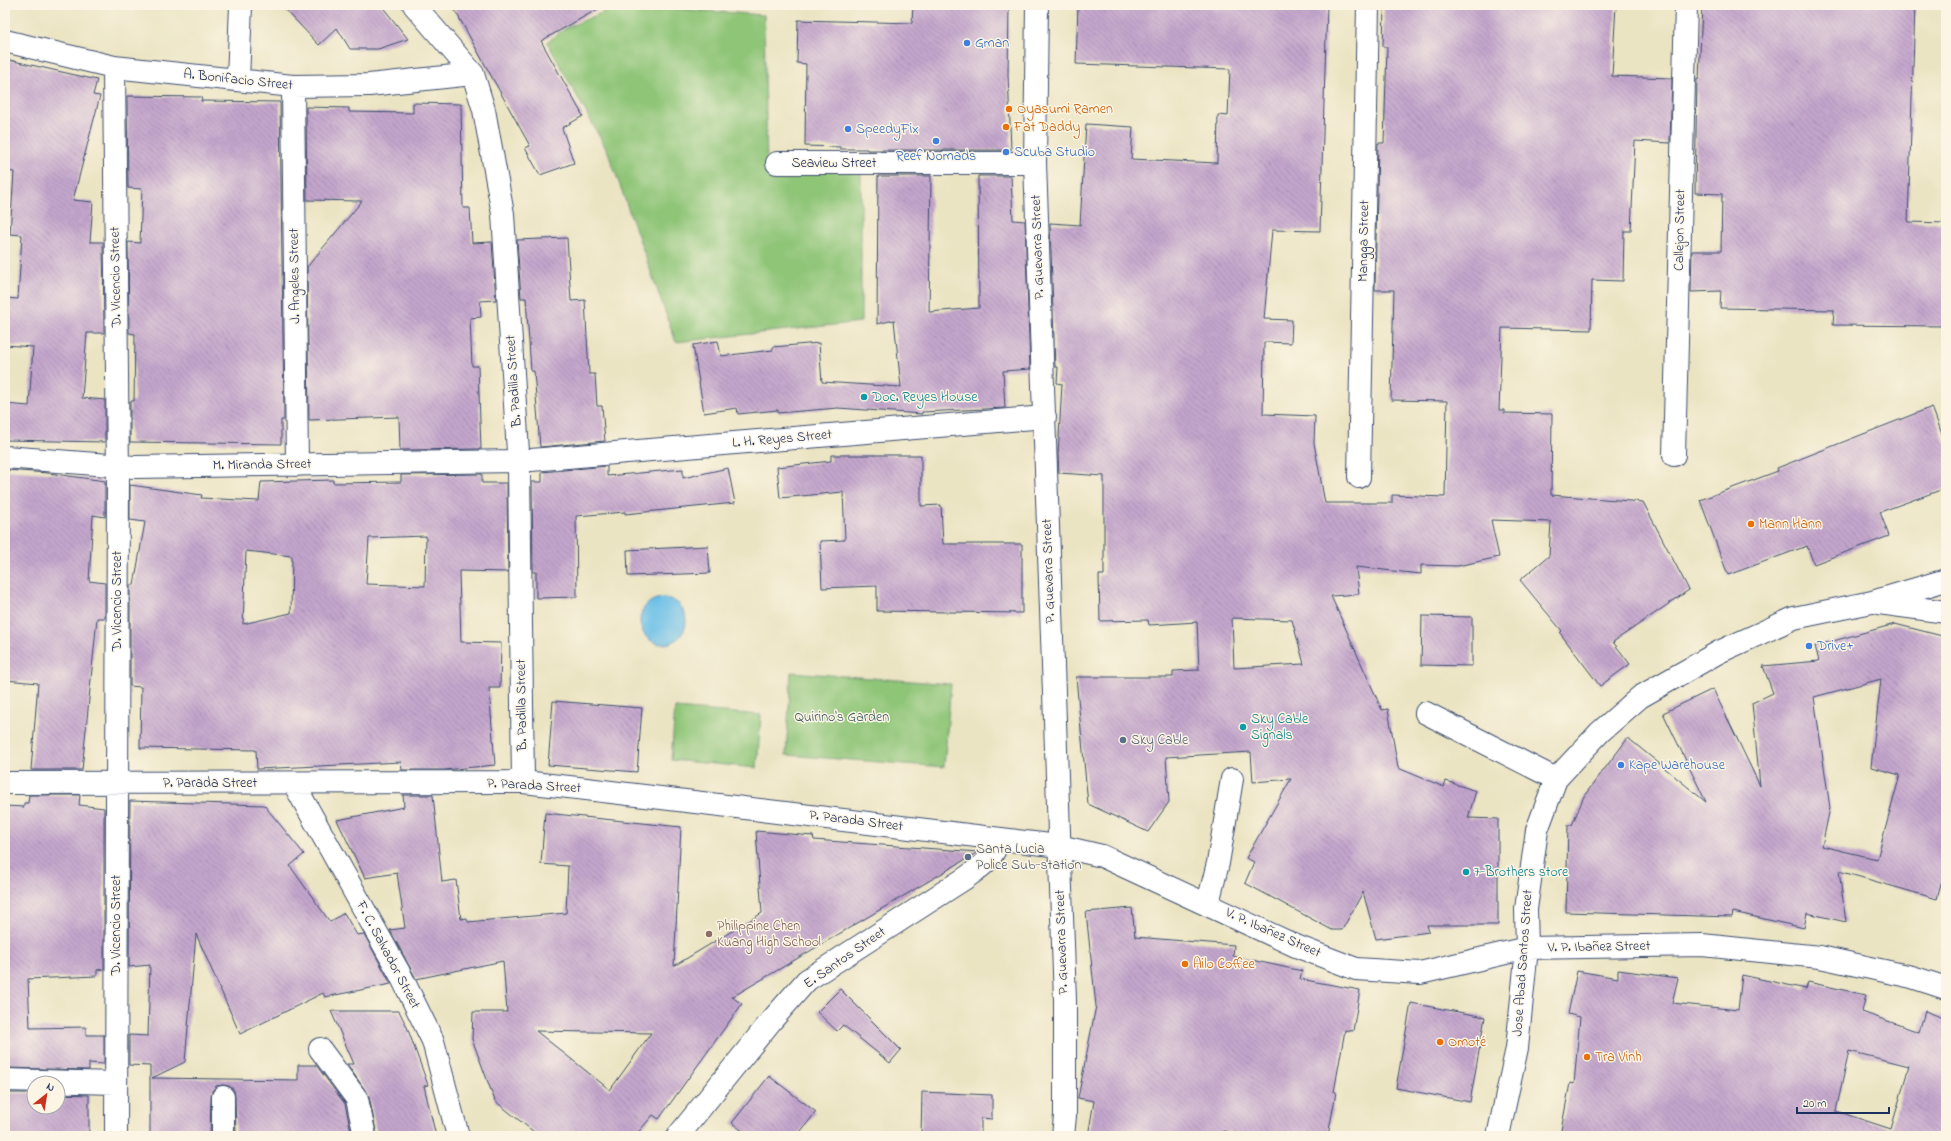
<svg xmlns="http://www.w3.org/2000/svg" width="1951" height="1141" font-family="'Indie Flower',sans-serif">
<defs>
<pattern id="building-back-hatch" width="6" height="6" patternUnits="userSpaceOnUse"><rect width="6" height="6" fill="#c4a6cc"/><path d="M-1 5l2 2M0 0l6 6M5-1l2 2" fill="none" stroke="#9e88a9"/></pattern>
</defs>
<rect width="100%" height="100%" fill="#fcf5e5"/>
<filter id="ink" filterUnits="userSpaceOnUse"><feTurbulence type="fractalNoise" baseFrequency=".025" numOctaves="2"/><feDisplacementMap in="SourceGraphic" scale="8" xChannelSelector="R" yChannelSelector="G"/><feConvolveMatrix kernelMatrix="1 2 1 2 8 2 1 2 1" color-interpolation-filters="sRGB"/></filter>
<filter id="wash" filterUnits="userSpaceOnUse"><feTurbulence type="fractalNoise" baseFrequency=".012" numOctaves="4" result="noise"/><feDisplacementMap in="SourceGraphic" scale="16" xChannelSelector="R" yChannelSelector="G"/><feGaussianBlur stdDeviation="0.9" result="paint"/><feColorMatrix in="noise" values="0 0 0 0 0 0 0 0 0 0 0 0 0 0 0 0 0 1.4 0 .05"/><feComposite in="paint" operator="in"/></filter>
<g filter="url(#wash)">
<rect width="100%" height="100%" fill="#ebe4c3"/>
<path fill="#8ec577" stroke="#547a6a" d="M 620,5 L 764,15 L 767,171 L 861,169 L 861,322 L 676,342 L 608,152 L 547,42 L 566,28 Z
M 791,672 L 951,684 L 944,767 L 786,755 Z
M 675,708 L 761,715 L 757,768 L 671,760 Z"/>
<path fill="#6abfe7" stroke="#4277a2" d="M640 621a23 23 0 1 1 46 0a23 23 0 1 1-46 0Z"/>
<g id="blocks">
<path fill="url(#building-back-hatch)" fill-rule="evenodd" d="M 281,5 L 381,5 L 408,39 L 378,49 L 350,49 L 337,28 L 319,45 Z
M 452,5 L 605,5 L 541,41 L 583,116 L 562,128 L 574,163 L 540,175 L 525,148 L 530,146 Z
M 913,5 L 1009,5 L 1008,74 L 1011,150 L 867,150 L 867,149 L 840,149 L 840,147 L 805,146 L 806,64 L 797,63 L 798,20 L 912,23 Z
M 1078,5 L 1327,5 L 1320,231 L 1272,230 L 1264,319 L 1292,320 L 1291,343 L 1264,342 L 1263,414 L 1315,416 L 1314,443 L 1325,503 L 1392,503 L 1392,495 L 1445,497 L 1447,401 L 1391,400 L 1394,290 L 1375,290 L 1378,143 L 1384,143 L 1387,47 L 1383,47 L 1384,5 L 1616,5 L 1612,76 L 1672,78 L 1670,143 L 1635,141 L 1631,231 L 1624,231 L 1623,281 L 1592,280 L 1591,330 L 1502,328 L 1499,410 L 1504,410 L 1504,413 L 1552,414 L 1551,495 L 1643,502 L 1689,590 L 1613,642 L 1630,664 L 1600,686 L 1560,633 L 1562,631 L 1520,580 L 1549,556 L 1551,522 L 1491,520 L 1499,557 L 1458,566 L 1421,565 L 1421,574 L 1356,567 L 1359,594 L 1331,596 L 1382,710 L 1388,709 L 1398,768 L 1444,787 L 1446,781 L 1476,791 L 1468,818 L 1498,819 L 1498,925 L 1427,925 L 1429,932 L 1376,939 L 1363,892 L 1342,930 L 1332,930 L 1245,883 L 1254,862 L 1246,858 L 1291,779 L 1253,782 L 1251,752 L 1166,757 L 1169,802 L 1148,832 L 1088,804 L 1076,677 L 1173,677 L 1173,671 L 1199,670 L 1197,622 L 1149,625 L 1148,620 L 1100,621 L 1099,575 L 1104,575 L 1104,476 L 1059,473 L 1058,454 L 1062,384 L 1057,383 L 1058,367 L 1055,367 L 1050,223 L 1080,225 L 1086,124 L 1133,127 L 1131,159 L 1217,163 L 1218,115 L 1228,116 L 1230,69 L 1076,64 ZM 1232,618 L 1292,620 L 1304,664 L 1234,668 Z
M 1702,5 L 1915,5 L 1908,222 L 1946,223 L 1946,326 L 1833,325 L 1834,310 L 1720,308 L 1721,291 L 1691,292 L 1692,251 L 1721,251 L 1722,194 L 1695,193 L 1697,79 L 1699,79 Z
M 5,59 L 97,80 L 93,95 L 100,96 L 73,200 L 93,202 L 90,242 L 103,242 L 104,333 L 87,333 L 82,398 L 105,400 L 105,442 L 5,440 L 5,404 L 29,406 L 33,347 L 5,345 L 5,298 L 18,299 L 22,235 L 10,234 L 14,172 L 5,171 Z
M 127,96 L 202,97 L 201,101 L 280,102 L 284,420 L 281,420 L 281,444 L 130,442 L 130,401 L 134,401 L 135,334 L 129,333 L 128,242 L 140,243 L 142,189 L 128,188 Z
M 413,103 L 461,104 L 463,208 L 470,208 L 472,243 L 492,242 L 496,300 L 480,301 L 481,317 L 470,318 L 472,366 L 478,366 L 481,449 L 400,450 L 399,417 L 309,420 L 307,267 L 362,201 L 307,200 L 306,107 L 349,108 L 349,112 L 413,113 Z
M 878,176 L 931,176 L 929,312 L 979,308 L 978,176 L 1011,176 L 1013,220 L 1025,221 L 1030,369 L 1003,371 L 1005,408 L 922,412 L 922,414 L 838,408 L 778,413 L 778,410 L 738,414 L 737,408 L 704,413 L 693,345 L 718,341 L 721,356 L 773,350 L 773,347 L 819,343 L 822,382 L 901,387 L 894,320 L 877,324 Z
M 567,238 L 571,301 L 585,300 L 589,374 L 595,374 L 597,406 L 602,406 L 605,441 L 540,447 L 534,371 L 531,371 L 526,298 L 521,298 L 517,240 Z
M 1932,407 L 1946,445 L 1946,488 L 1880,512 L 1889,536 L 1814,564 L 1807,546 L 1728,575 L 1700,500 L 1778,471 L 1777,468 Z
M 831,455 L 921,455 L 921,506 L 941,505 L 943,544 L 1022,544 L 1022,613 L 877,611 L 877,586 L 822,588 L 820,541 L 845,540 L 843,492 L 780,498 L 777,467 L 831,461 Z
M 607,466 L 607,476 L 683,469 L 683,478 L 728,468 L 735,503 L 625,514 L 625,512 L 576,516 L 577,597 L 536,598 L 536,572 L 533,572 L 532,482 L 542,482 L 542,472 Z
M 5,470 L 48,473 L 105,481 L 105,517 L 93,515 L 89,581 L 105,583 L 105,618 L 97,618 L 82,770 L 31,770 L 38,683 L 5,680 Z
M 482,474 L 482,483 L 507,483 L 508,572 L 459,571 L 461,642 L 501,643 L 500,688 L 489,688 L 495,765 L 444,770 L 402,770 L 401,762 L 257,769 L 256,750 L 140,748 L 141,687 L 130,686 L 130,585 L 134,585 L 145,522 L 130,520 L 130,485 L 202,495 L 201,498 L 259,501 L 261,482 L 333,480 L 333,483 L 401,482 L 401,475 ZM 426,536 L 425,586 L 366,584 L 369,538 ZM 246,551 L 292,556 L 291,613 L 243,624 Z
M 708,546 L 710,573 L 628,576 L 627,550 Z
M 1422,616 L 1472,617 L 1472,666 L 1421,665 Z
M 1895,624 L 1946,637 L 1946,867 L 1937,899 L 1839,871 L 1846,922 L 1807,913 L 1804,928 L 1733,912 L 1732,917 L 1566,912 L 1568,825 L 1572,825 L 1584,796 L 1628,738 L 1706,802 L 1663,713 L 1713,689 L 1760,786 L 1752,703 L 1773,693 L 1763,666 L 1819,661 L 1815,646 ZM 1881,679 L 1871,767 L 1900,775 L 1877,859 L 1822,846 L 1830,808 L 1814,697 Z
M 553,701 L 642,708 L 637,772 L 548,765 Z
M 29,795 L 80,795 L 79,805 L 104,808 L 104,969 L 97,970 L 97,976 L 28,979 L 30,1028 L 86,1027 L 86,1035 L 104,1035 L 104,1064 L 89,1063 L 89,1070 L 5,1068 L 5,806 L 24,807 L 24,803 L 28,803 Z
M 403,795 L 433,795 L 442,882 L 456,880 L 461,919 L 467,918 L 468,922 L 566,913 L 568,866 L 541,864 L 545,813 L 681,827 L 674,966 L 762,913 L 756,831 L 813,836 L 814,840 L 978,852 L 732,997 L 742,1004 L 659,1119 L 653,1115 L 635,1136 L 539,1136 L 495,1101 L 472,1039 L 473,1012 L 507,1012 L 503,961 L 416,979 L 390,930 L 405,928 L 397,873 L 365,878 L 337,820 L 404,807 ZM 536,1031 L 651,1033 L 610,1090 Z
M 130,801 L 264,805 L 304,854 L 290,866 L 330,922 L 344,913 L 357,935 L 364,934 L 391,984 L 325,997 L 323,993 L 240,1034 L 196,934 L 185,1062 L 152,1078 L 298,1080 L 298,1065 L 316,1065 L 345,1104 L 352,1136 L 236,1136 L 235,1097 L 234,1090 L 229,1086 L 223,1085 L 216,1086 L 212,1091 L 211,1097 L 210,1136 L 150,1136 L 150,1066 L 129,1065 L 129,1035 L 148,1036 L 150,965 L 129,967 Z
M 1132,908 L 1135,937 L 1234,945 L 1233,956 L 1302,971 L 1300,979 L 1360,990 L 1353,1031 L 1345,1030 L 1334,1092 L 1336,1092 L 1328,1136 L 1252,1136 L 1223,1131 L 1222,1136 L 1088,1136 L 1094,1101 L 1078,1098 L 1096,1006 L 1086,912 Z
M 1618,970 L 1678,978 L 1672,1003 L 1738,1010 L 1742,975 L 1806,989 L 1808,982 L 1866,995 L 1862,1012 L 1919,1032 L 1925,1011 L 1946,1019 L 1946,1136 L 1560,1136 L 1570,1083 L 1574,1084 L 1580,1017 L 1568,1014 L 1577,971 L 1618,978 ZM 1849,1051 L 1909,1066 L 1891,1129 L 1836,1111 Z
M 840,989 L 901,1050 L 890,1063 L 843,1025 L 837,1031 L 817,1012 Z
M 1411,1003 L 1485,1017 L 1470,1102 L 1396,1088 Z
M 331,1011 L 399,1011 L 407,1027 L 428,1085 L 424,1086 L 436,1136 L 377,1136 L 369,1096 L 347,1064 L 354,1064 Z
M 769,1076 L 816,1112 L 797,1136 L 749,1136 L 732,1123 Z
M 922,1092 L 992,1095 L 992,1119 L 981,1118 L 981,1136 L 921,1136 Z
M 7,1093 L 34,1093 L 34,1107 L 58,1107 L 58,1094 L 89,1095 L 89,1136 L 7,1136 Z"/>
</g>
</g>
<g filter="url(#ink)">
<use href="#blocks" fill-opacity="0" stroke="#3a4a6d" stroke-width="1"/>
<g fill="none" stroke-linecap="round" stroke-linejoin="round">
<defs>
<path id="minor" d="M 414,5 L 473,74 L 484,110 L 503,214 L 519,468 L 523,782
M 5,41 L 114,67 L 293,86 L 369,85 L 473,74
M 114,67 L 118,475 L 116,1136
M 238,80 L 241,5
M 293,86 L 297,465
M 777,163 L 1035,163
M 1674,455 L 1686,5
M 5,457 L 135,467 L 519,461 L 1045,417
M 1359,477 L 1368,5
M 1879,603 L 1946,612
M 1426,713 L 1556,779
M 5,783 L 523,782 L 578,788 L 1059,846 L 1102,856 L 1296,946 L 1356,969 L 1420,973 L 1527,948 L 1702,945 L 1820,957 L 1912,977 L 1946,988
M 294,784 L 400,974 L 433,1041 L 458,1136
M 1208,903 L 1218,863 L 1232,779
M 320,1049 L 357,1099 L 365,1136
M 5,1080 L 115,1083
M 223,1097 L 223,1136
M 678,1136 L 771,1021 L 807,980 L 964,879 C 982,866 992,861 999,839
M 1498,1136 L 1517,1048 L 1527,948 L 1526,909 L 1537,830 L 1556,779 L 1600,732 L 1640,697 L 1719,652 L 1794,618 L 1872,602 L 1946,580"/>
<path id="major" d="M 1037,5 L 1035,163 L 1065,1000 L 1065,1116 L 1063,1136"/>
</defs>
<use href="#minor" stroke="#3a4a6d" stroke-width="24"/>
<use href="#major" stroke="#3a4a6d" stroke-width="24"/>
<use href="#minor" stroke="#fff" stroke-width="22"/>
<use href="#major" stroke="#fff" stroke-width="22"/>
</g>
</g>
<g fill="#3f7fe0" stroke="#fcf5e5" stroke-width="1.5">
<circle cx="967" cy="43" r="4"/>
<circle cx="848" cy="129" r="4"/>
<circle cx="936" cy="141" r="4"/>
<circle cx="1006" cy="152" r="4"/>
<circle cx="1809" cy="646" r="4"/>
<circle cx="1621" cy="765" r="4"/>
</g>
<g fill="#e8710a" stroke="#fcf5e5" stroke-width="1.5">
<circle cx="1009" cy="109" r="4"/>
<circle cx="1006" cy="127" r="4"/>
<circle cx="1751" cy="524" r="4"/>
<circle cx="1185" cy="964" r="4"/>
<circle cx="1440" cy="1042" r="4"/>
<circle cx="1587" cy="1057" r="4"/>
</g>
<g fill="#0f9aa8" stroke="#fcf5e5" stroke-width="1.5">
<circle cx="864" cy="397" r="4"/>
<circle cx="1243" cy="727" r="4"/>
<circle cx="1466" cy="872" r="4"/>
</g>
<g fill="#5c6f8a" stroke="#fcf5e5" stroke-width="1.5">
<circle cx="1123" cy="740" r="4"/>
<circle cx="968" cy="857" r="4"/>
</g>
<circle fill="#8d6e63" stroke="#fcf5e5" stroke-width="1.5" cx="709" cy="934" r="4"/>
<g text-anchor="middle" dominant-baseline="central" stroke-width="3" stroke-linejoin="round" paint-order="stroke">
<g font-size="14" fill="#366cbe" stroke="#fcf5e5" text-anchor="start">
<text x="975" y="43">Gman</text>
<text x="856" y="129">SpeedyFix</text>
<text x="1014" y="152">Scuba Studio</text>
<text x="936" y="156" text-anchor="middle">Reef Nomads</text>
<text x="1817" y="646">Drive+</text>
<text x="1629" y="765">Kape Warehouse</text>
</g>
<g font-size="14" fill="#1b2f5e" stroke="#fcf5e5">
<text transform="translate(238 80) rotate(6)">A. Bonifacio Street</text>
<text x="834" y="163">Seaview Street</text>
<text transform="translate(1680 230) rotate(-89)">Callejon Street</text>
<text transform="translate(1364 241) rotate(-89)">Mangga Street</text>
<text transform="translate(1038 247) rotate(-92)">P. Guevarra Street</text>
<text transform="translate(295 276) rotate(-91)">J. Angeles Street</text>
<text transform="translate(116 277) rotate(-91)">D. Vicencio Street</text>
<text transform="translate(514 381) rotate(-94)">B. Padilla Street</text>
<text transform="translate(782 439) rotate(-5)">L. H. Reyes Street</text>
<text transform="translate(262 465) rotate(-1)">M. Miranda Street</text>
<text transform="translate(1049 571) rotate(-92)">P. Guevarra Street</text>
<text transform="translate(117 601) rotate(-90)">D. Vicencio Street</text>
<text transform="translate(522 705) rotate(-91)">B. Padilla Street</text>
<text x="210" y="783">P. Parada Street</text>
<text transform="translate(534 786) rotate(3)">P. Parada Street</text>
<text transform="translate(856 821) rotate(7)">P. Parada Street</text>
<text transform="translate(116 925) rotate(-90)">D. Vicencio Street</text>
<text transform="translate(1273 933) rotate(24)">V. P. Ibañez Street</text>
<text transform="translate(1062 942) rotate(-92)">P. Guevarra Street</text>
<text transform="translate(1599 947) rotate(-1)">V. P. Ibañez Street</text>
<text transform="translate(388 955) rotate(62)">F. C. Salvador Street</text>
<text transform="translate(845 958) rotate(-35)">E. Santos Street</text>
<text transform="translate(1523 963) rotate(-86)">Jose Abad Santos Street</text>
</g>
<g font-size="14" fill="#c56008" stroke="#fcf5e5" text-anchor="start">
<text x="1017" y="109">Oyasumi Ramen</text>
<text x="1014" y="127">Fat Daddy</text>
<text x="1759" y="524">Mann Hann</text>
<text x="1193" y="964">Ailo Coffee</text>
<text x="1448" y="1042">Omoté</text>
<text x="1595" y="1057">Tra Vinh</text>
</g>
<g font-size="14" fill="#0d838f" stroke="#fcf5e5" text-anchor="start">
<text x="872" y="397">Doc. Reyes House</text>
<text x="1251" y="719">Sky Cable<tspan x="1251" dy="16">Signals</tspan></text>
<text x="1474" y="872">7-Brothers store</text>
</g>
<g font-size="14" fill="#3e5c66" stroke="#fcf5e5">
<text x="842" y="717">Quirino's Garden</text>
</g>
<g font-size="14" fill="#4e5e75" stroke="#fcf5e5" text-anchor="start">
<text x="1131" y="740">Sky Cable</text>
<text x="976" y="849">Santa Lucia<tspan x="976" dy="16">Police Sub-station</tspan></text>
</g>
<g font-size="14" fill="#785e54" stroke="#fcf5e5" text-anchor="start">
<text x="717" y="926">Philippine Chen<tspan x="717" dy="16">Kuang High School</tspan></text>
</g>
</g>
<rect width="1951" height="1141" fill="none" stroke="#fcf5e5" stroke-width="20"/>
<g transform="translate(46 1095) rotate(30)"><circle r="19" fill="#fcf5e5" stroke="#a2a6af"/>
<path d="M0-3L7 15L0 10L-7 15Z" fill="#c8321e"/>
<text y="-6" font-size="11" font-weight="bold" text-anchor="middle" fill="#1b2f5e">N</text>
</g>
<path d="M1797 1107v6h92v-6" fill="none" stroke="#1b2f5e" stroke-width="2"/>
<text x="1803" y="1107" font-size="12" fill="#1b2f5e" stroke="#fcf5e5" stroke-width="3" paint-order="stroke">20 m</text>
</svg>
